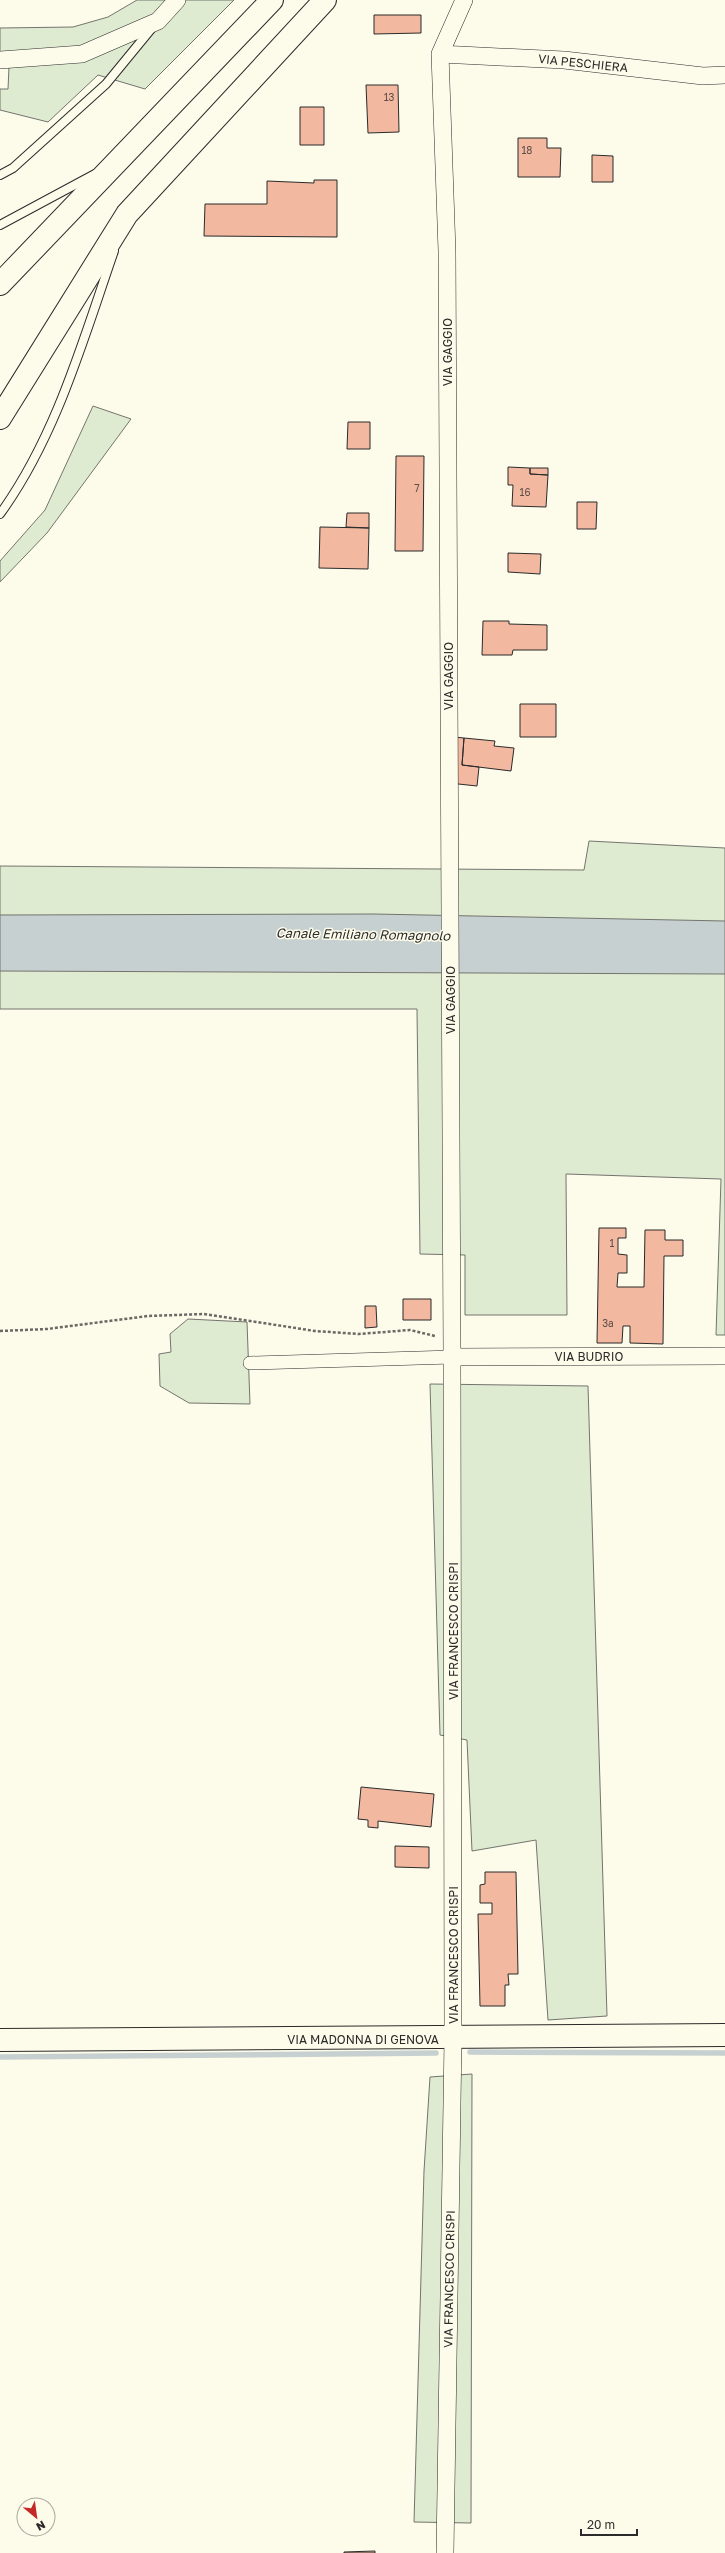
<svg xmlns="http://www.w3.org/2000/svg" width="725" height="2553" font-family="'Golos Text',sans-serif">
<rect width="100%" height="100%" fill="#fdfbea"/>
<path fill="#deebd1" stroke="#74746e" d="M 137,0 L 234,0 L 145,89 L 98,75 L 48,122 L 0,110 L 0,89 L 8,89 L 9,67 L 0,67 L 0,28 L 73,27 L 108,17 Z
M 93,406 L 131,419 L 47,533 L 0,582 L 0,561 L 45,510 Z
M 589,841 L 725,848 L 725,1335 L 716,1335 L 721,1179 L 566,1174 L 567,1315 L 465,1315 L 465,1255 L 420,1254 L 417,1009 L 0,1009 L 0,866 L 584,870 Z
M 188,1319 L 247,1322 L 250,1404 L 189,1403 L 160,1386 L 159,1354 L 171,1352 L 170,1334 Z
M 430,1384 L 588,1386 L 607,2016 L 548,2020 L 536,1840 L 472,1851 L 467,1740 L 440,1735 Z
M 472,2074 L 471,2523 L 414,2522 L 424,2171 L 430,2077 Z"/>
<path fill="#c7d0d0" stroke="#74746e" d="M 374,914 L 725,921 L 725,974 L 0,971 L 0,915 Z"/>
<g fill="none" stroke-linecap="round" stroke-linejoin="round">
<path stroke="#c7d0d0" stroke-width="5.5" d="M 470,2052 L 725,2053
M 0,2057 L 436,2053"/>
</g>
<path fill="#f2b8a0" stroke="#2b2b2b" d="M 374,15 L 421,15 L 421,33 L 374,34 Z
M 366,85 L 398,85 L 399,132 L 368,133 Z
M 300,107 L 324,107 L 324,145 L 300,145 Z
M 518,138 L 547,138 L 547,148 L 561,148 L 560,177 L 518,177 Z
M 592,155 L 613,156 L 613,182 L 592,182 Z
M 314,180 L 337,180 L 337,237 L 204,236 L 205,204 L 267,204 L 267,181 L 314,183 Z
M 348,422 L 370,422 L 370,449 L 347,449 Z
M 396,456 L 424,456 L 423,551 L 395,551 Z
M 508,467 L 530,468 L 530,474 L 548,475 L 546,507 L 512,506 L 513,485 L 508,485 Z
M 530,468 L 548,468 L 548,475 L 530,474 Z
M 577,502 L 597,502 L 596,529 L 577,529 Z
M 347,513 L 369,513 L 369,528 L 346,527 Z
M 320,527 L 369,528 L 368,569 L 319,568 Z
M 508,553 L 541,554 L 540,574 L 508,572 Z
M 483,621 L 509,621 L 509,624 L 547,625 L 547,650 L 513,650 L 512,655 L 482,655 Z
M 520,704 L 556,704 L 556,737 L 520,737 Z
M 454,737 L 464,738 L 462,765 L 479,767 L 477,786 L 449,783 Z
M 464,738 L 495,741 L 494,746 L 514,748 L 511,771 L 462,765 Z
M 599,1228 L 626,1228 L 626,1238 L 618,1238 L 618,1254 L 627,1255 L 627,1273 L 618,1273 L 617,1287 L 644,1287 L 645,1230 L 665,1230 L 665,1240 L 683,1240 L 683,1256 L 664,1256 L 663,1344 L 630,1343 L 630,1326 L 623,1326 L 622,1343 L 597,1343 Z
M 403,1299 L 431,1299 L 431,1320 L 403,1320 Z
M 365,1306 L 376,1306 L 377,1327 L 365,1328 Z
M 361,1787 L 434,1794 L 431,1827 L 378,1821 L 378,1828 L 368,1827 L 368,1820 L 358,1819 Z
M 395,1846 L 429,1847 L 429,1868 L 395,1867 Z
M 485,1872 L 516,1872 L 518,1974 L 508,1974 L 509,1985 L 505,1985 L 505,2006 L 480,2006 L 478,1914 L 492,1914 L 492,1903 L 480,1903 L 480,1885 L 485,1884 Z
M 375,2551 L 375,2553 L 344,2553 L 344,2552 Z"/>
<g fill="none" stroke-linecap="round" stroke-linejoin="round">
<defs>
<path id="service" d="M 0,175 L 13,168 L 106,84 L 152,28
M 0,225 L 95,174
M 0,514 C 56,437 83,340 114,251"/>
<path id="pedestrian" d="M 250,1363 L 452,1357"/>
<path id="minor" d="M 440,54 L 564,60 L 703,76 L 725,75
M 0,60 L 82,54 L 158,21 L 177,0
M 452,1357 L 725,1356
M 445,2553 L 453,2039 L 452,1357 L 447,251 L 440,54 L 464,0"/>
<path id="secondary" d="M 0,2040 L 725,2035"/>
<path id="motorway" d="M 0,284 L 272,0
M 0,418 L 127,214 L 325,0"/>
</defs>
<use href="#service" stroke="#2b2b2b" stroke-width="10"/>
<use href="#pedestrian" stroke="#2b2b2b" stroke-width="14"/>
<use href="#minor" stroke="#2b2b2b" stroke-width="18"/>
<use href="#secondary" stroke="#2b2b2b" stroke-width="24"/>
<use href="#motorway" stroke="#2b2b2b" stroke-width="24"/>
<path stroke="#6a6964" stroke-width="2.5" stroke-dasharray="3 2" stroke-linecap="butt" d="M 0,1331 L 47,1329 L 148,1316 L 204,1314 L 315,1331 L 359,1334 L 410,1330 L 435,1336"/>
<use href="#service" stroke="#fdfbea" stroke-width="8"/>
<use href="#pedestrian" stroke="#fdfbea" stroke-width="13"/>
<use href="#minor" stroke="#fdfbea" stroke-width="17"/>
<use href="#secondary" stroke="#fdfbea" stroke-width="22"/>
<use href="#motorway" stroke="#fdfbea" stroke-width="22"/>
</g>
<g text-anchor="middle" dominant-baseline="central" stroke-width="3" stroke-linejoin="round" paint-order="stroke">
<g font-size="10" fill="#5d4e48">
<text x="389" y="97">13</text>
<text x="527" y="150">18</text>
<text x="417" y="488">7</text>
<text x="525" y="492">16</text>
<text x="612" y="1243">1</text>
<text x="608" y="1323">3a</text>
</g>
<g font-size="12" fill="#2b2b2b" stroke="#fdfbea">
<text transform="translate(583 63) rotate(6)">VIA PESCHIERA</text>
<text transform="translate(447 352) rotate(-90)">VIA GAGGIO</text>
<text transform="translate(448 676) rotate(-90)">VIA GAGGIO</text>
<text transform="translate(450 1000) rotate(-90)">VIA GAGGIO</text>
<text x="589" y="1356">VIA BUDRIO</text>
<text transform="translate(453 1631) rotate(-90)">VIA FRANCESCO CRISPI</text>
<text transform="translate(453 1955) rotate(-90)">VIA FRANCESCO CRISPI</text>
<text x="363" y="2039">VIA MADONNA DI GENOVA</text>
<text transform="translate(449 2279) rotate(-89)">VIA FRANCESCO CRISPI</text>
</g>
<g font-size="13" font-style="italic" fill="#2b2b2b" stroke="#fdfbea">
<text transform="translate(363 934) rotate(1)">Canale Emiliano Romagnolo</text>
</g>
</g>
<g transform="translate(36 2517) rotate(151)"><circle r="19" fill="#fdfbea" stroke="#a9a89e"/>
<path d="M0-3L7 15L0 10L-7 15Z" fill="#c62828"/>
<text y="-6" font-size="11" font-weight="bold" text-anchor="middle" fill="#2b2b2b">N</text>
</g>
<path d="M581 2529v6h56v-6" fill="none" stroke="#2b2b2b" stroke-width="2"/>
<text x="587" y="2529" font-size="12" fill="#2b2b2b" stroke="#fdfbea" stroke-width="3" paint-order="stroke">20 m</text>
</svg>
